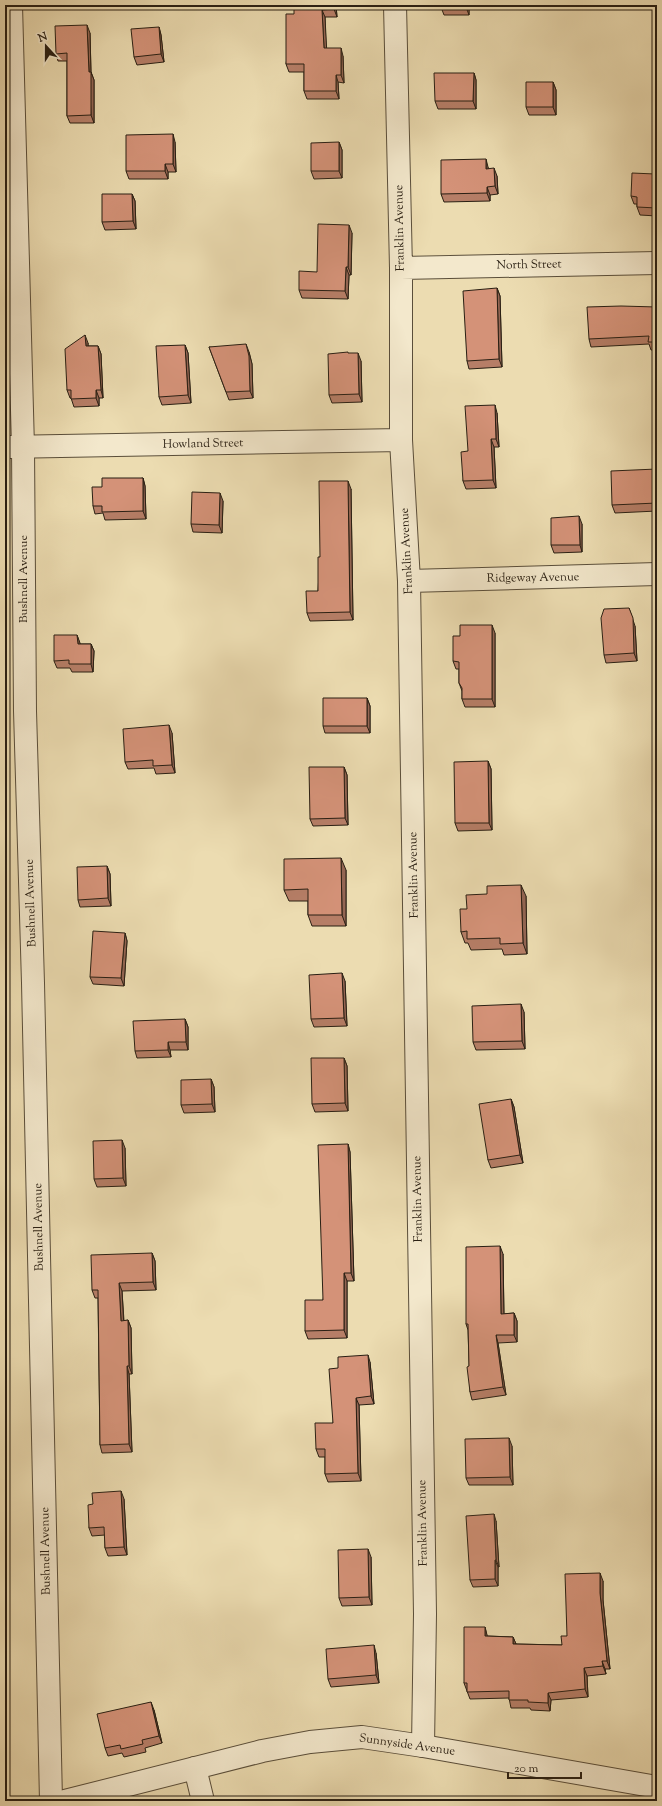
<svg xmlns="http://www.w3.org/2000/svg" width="662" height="1806" font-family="'Sorts Mill Goudy',serif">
<rect width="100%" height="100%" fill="#ecdcb1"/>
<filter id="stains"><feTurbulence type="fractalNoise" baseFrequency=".005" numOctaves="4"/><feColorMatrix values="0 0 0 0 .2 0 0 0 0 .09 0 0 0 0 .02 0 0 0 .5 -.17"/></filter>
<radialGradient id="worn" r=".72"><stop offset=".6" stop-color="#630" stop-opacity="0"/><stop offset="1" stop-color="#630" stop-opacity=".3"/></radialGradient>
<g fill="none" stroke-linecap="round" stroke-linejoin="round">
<defs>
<path id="minor" d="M 11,5 L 23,447 L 25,711 L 33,983 L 51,1801
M 395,5 L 401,268 L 401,440 L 409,581 L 425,1614 L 423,1746
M 401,268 L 657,263
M 5,447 L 401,440
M 409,581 L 657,574
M 195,1768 L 203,1801"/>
<path id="tertiary" d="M 65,1801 L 262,1751 L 310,1742 L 362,1737 L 423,1746 L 657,1787"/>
</defs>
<use href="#minor" stroke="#5a4e3a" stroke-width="24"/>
<use href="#tertiary" stroke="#5a4e3a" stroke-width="24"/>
<use href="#minor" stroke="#f3e8cc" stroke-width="22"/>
<use href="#tertiary" stroke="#f3e8cc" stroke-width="22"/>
</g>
<path fill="#b67e67" stroke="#291f13" d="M 336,5 L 337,17 L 325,17 L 326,48 L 343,56 L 344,83 L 338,82 L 339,99 L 307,99 L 304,91 L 304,72 L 289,72 L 286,64 L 294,14 Z
M 469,5 L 469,15 L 444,15 L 441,7 Z
M 159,27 L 161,35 L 164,62 L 137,65 L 134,57 Z
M 90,33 L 91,72 L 94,80 L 94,123 L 70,123 L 67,116 L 67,61 L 58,61 L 56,54 Z
M 474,73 L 476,80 L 476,109 L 438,109 L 435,101 Z
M 553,82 L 556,90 L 556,115 L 529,115 L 526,107 Z
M 175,142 L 176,172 L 168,172 L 168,179 L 129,179 L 126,171 Z
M 339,142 L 342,150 L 342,178 L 314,179 L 311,171 Z
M 488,167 L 488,168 L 497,176 L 498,194 L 490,195 L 490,201 L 444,202 L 441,194 Z
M 657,169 L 657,216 L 640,215 L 637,207 L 637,204 L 634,204 L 631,196 L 655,174 Z
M 132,194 L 135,201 L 136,229 L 105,230 L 102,222 Z
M 352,233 L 351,275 L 349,275 L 348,299 L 302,298 L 299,290 L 317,272 Z
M 497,288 L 500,296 L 502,367 L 469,369 L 467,361 Z
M 657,307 L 657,350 L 651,350 L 649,344 L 591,347 L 589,339 Z
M 88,343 L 88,346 L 98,346 L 101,354 L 103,398 L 99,398 L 99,406 L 74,407 L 71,398 L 70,398 L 67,390 Z
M 185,345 L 188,353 L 191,403 L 162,405 L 159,397 Z
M 209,347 L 249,352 L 252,364 L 253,398 L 229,400 Z
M 361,361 L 362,402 L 332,403 L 329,395 Z
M 497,413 L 499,447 L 494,447 L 496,488 L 466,489 L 463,481 L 468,451 Z
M 657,469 L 657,511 L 615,513 L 612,505 Z
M 143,478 L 145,486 L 146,519 L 105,520 L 103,513 L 95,514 L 93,506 L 102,487 Z
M 351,489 L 353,620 L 310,621 L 307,613 L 318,591 L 320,557 Z
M 223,501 L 222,533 L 193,532 L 191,524 Z
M 582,524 L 582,552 L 554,553 L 551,545 Z
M 635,626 L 637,661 L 606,663 L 604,655 Z
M 495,633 L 495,707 L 465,707 L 462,699 L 462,691 L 459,683 L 459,669 L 456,669 L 453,661 Z
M 77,635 L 80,644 L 91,644 L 94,651 L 93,672 L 72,672 L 70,668 L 57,668 L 54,661 Z
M 367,698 L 370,706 L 370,733 L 325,733 L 323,726 Z
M 172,733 L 175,773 L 156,774 L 154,768 L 128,769 L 125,762 Z
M 488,761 L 491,769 L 492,830 L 458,831 L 455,823 Z
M 344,767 L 347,775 L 348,825 L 313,826 L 310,819 Z
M 107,866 L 110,874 L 111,906 L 80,907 L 78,900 Z
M 346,870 L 346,926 L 312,926 L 308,915 L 308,901 L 289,901 L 284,890 Z
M 526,896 L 527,954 L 504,955 L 502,949 L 471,950 L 468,943 L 465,943 L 461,932 L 467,909 Z
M 125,933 L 127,941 L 124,986 L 93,984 L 90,977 Z
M 345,981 L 347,1026 L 314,1027 L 311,1019 Z
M 524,1012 L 525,1049 L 476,1050 L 473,1042 Z
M 185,1019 L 188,1027 L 188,1050 L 170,1050 L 171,1057 L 137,1058 L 135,1051 Z
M 344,1058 L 347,1066 L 348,1111 L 315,1112 L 312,1104 Z
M 211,1079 L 214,1087 L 215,1112 L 184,1113 L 181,1105 Z
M 511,1099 L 514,1107 L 523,1163 L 491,1168 L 488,1160 Z
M 348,1144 L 350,1152 L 354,1281 L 347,1281 L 347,1338 L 308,1339 L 305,1331 L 323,1300 Z
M 125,1148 L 126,1186 L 97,1187 L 94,1179 Z
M 152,1253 L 155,1261 L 156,1290 L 122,1291 L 124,1321 L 128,1320 L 131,1328 L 132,1374 L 129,1374 L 132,1452 L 102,1453 L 100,1445 L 98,1298 L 95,1298 L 92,1290 Z
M 503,1254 L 504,1314 L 514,1313 L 517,1321 L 517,1342 L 498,1343 L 506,1395 L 472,1400 L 470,1392 L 468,1330 L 466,1324 Z
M 370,1362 L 374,1404 L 359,1405 L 361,1481 L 328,1482 L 325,1474 L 325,1457 L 319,1457 L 316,1449 L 333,1423 L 338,1368 Z
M 512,1446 L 513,1485 L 469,1485 L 466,1478 Z
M 124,1499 L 127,1555 L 108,1556 L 105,1548 L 105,1535 L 92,1536 L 89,1528 L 93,1504 Z
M 496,1521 L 499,1567 L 498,1567 L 498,1586 L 473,1587 L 470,1580 Z
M 371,1557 L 372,1605 L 342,1606 L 339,1598 Z
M 603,1581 L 603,1600 L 610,1669 L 605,1669 L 606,1674 L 587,1676 L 588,1697 L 551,1700 L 550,1711 L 531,1710 L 530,1708 L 511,1708 L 509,1698 L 470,1699 L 464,1683 L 485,1627 L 487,1636 L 513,1637 L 516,1644 L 562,1645 L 567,1636 Z
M 376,1653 L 379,1683 L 331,1687 L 328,1679 Z
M 154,1710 L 162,1743 L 145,1748 L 146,1752 L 124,1757 L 122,1753 L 108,1756 L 105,1748 Z"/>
<path fill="#946654" stroke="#291f13" d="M 334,5 L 336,5 L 337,17 L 334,9 Z
M 466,5 L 469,5 L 469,15 L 466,7 Z
M 322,10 L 325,17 L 327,56 L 324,48 Z
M 87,25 L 90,33 L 91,75 L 91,72 L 94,80 L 94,123 L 91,115 L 89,72 Z
M 159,27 L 161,35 L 164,62 L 161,54 Z
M 341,48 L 343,56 L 344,83 L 341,75 Z
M 474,73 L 476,80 L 476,109 L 473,101 Z
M 336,75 L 338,82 L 339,99 L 336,91 Z
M 553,82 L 556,90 L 556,115 L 553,107 Z
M 173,134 L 175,142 L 176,172 L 173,164 Z
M 339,142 L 342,150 L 342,178 L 339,171 Z
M 486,159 L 488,167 L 489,176 L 486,169 Z
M 165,164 L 168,172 L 168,179 L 165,171 Z
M 494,168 L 497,176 L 498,194 L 495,186 Z
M 487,187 L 490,195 L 490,201 L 487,193 Z
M 132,194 L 135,201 L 136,229 L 133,221 Z
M 349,225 L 352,233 L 351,275 L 348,267 Z
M 346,267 L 349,275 L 348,299 L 345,291 Z
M 497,288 L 500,296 L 502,367 L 499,359 Z
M 85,335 L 88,343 L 88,354 L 86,346 Z
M 246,344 L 249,352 L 252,364 L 253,398 L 250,391 Z
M 185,345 L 188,353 L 191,403 L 188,395 Z
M 98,346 L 101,354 L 103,398 L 101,390 Z
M 358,353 L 361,361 L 362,402 L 359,394 Z
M 96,390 L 99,398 L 99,406 L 96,398 Z
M 495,405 L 497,413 L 499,447 L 496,439 Z
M 491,439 L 494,447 L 496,488 L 493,480 Z
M 143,478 L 145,486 L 146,519 L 143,511 Z
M 348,481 L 351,489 L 353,620 L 350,612 Z
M 220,493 L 223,501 L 222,533 L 219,525 Z
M 579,516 L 582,524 L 582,552 L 580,545 Z
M 629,608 L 635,626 L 637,661 L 634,653 Z
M 492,625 L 495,633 L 495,707 L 492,699 Z
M 77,635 L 80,643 L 80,652 L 78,644 Z
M 91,644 L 94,651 L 93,672 L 91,664 Z
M 367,698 L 370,706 L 370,733 L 367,726 Z
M 169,725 L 172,733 L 175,773 L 172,765 Z
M 488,761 L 491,769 L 492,830 L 489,823 Z
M 344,767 L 347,775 L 348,825 L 345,818 Z
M 341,858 L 346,870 L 346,926 L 342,915 Z
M 107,866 L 110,874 L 111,906 L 108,898 Z
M 521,885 L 526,896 L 527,954 L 523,943 Z
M 125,933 L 127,941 L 124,986 L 121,978 Z
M 342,973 L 345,981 L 347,1026 L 344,1018 Z
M 521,1004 L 524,1012 L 525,1049 L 522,1041 Z
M 185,1019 L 188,1027 L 188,1050 L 186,1042 Z
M 168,1042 L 170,1050 L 171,1057 L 168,1050 Z
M 344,1058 L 347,1066 L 348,1111 L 345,1103 Z
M 211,1079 L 214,1087 L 215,1112 L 212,1104 Z
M 511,1099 L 514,1107 L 523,1163 L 520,1155 Z
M 122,1140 L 125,1148 L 126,1186 L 123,1178 Z
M 348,1144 L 350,1152 L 354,1281 L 351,1273 Z
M 500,1246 L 503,1254 L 504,1322 L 501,1314 Z
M 152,1253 L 155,1261 L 156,1290 L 153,1282 Z
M 344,1273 L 347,1281 L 347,1338 L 344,1330 Z
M 119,1283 L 122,1291 L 124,1328 L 121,1321 Z
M 514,1313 L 517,1321 L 517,1342 L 514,1335 Z
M 128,1320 L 131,1328 L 132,1374 L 129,1366 Z
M 496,1335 L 498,1343 L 506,1395 L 503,1387 Z
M 368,1355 L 370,1362 L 374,1404 L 371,1396 Z
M 127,1366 L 129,1374 L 132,1452 L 129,1444 Z
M 356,1398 L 359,1405 L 361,1481 L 358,1473 Z
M 509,1438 L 512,1446 L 513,1485 L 510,1477 Z
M 121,1491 L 124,1499 L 127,1555 L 124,1547 Z
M 494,1514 L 496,1521 L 499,1567 L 496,1560 Z
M 368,1549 L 371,1557 L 372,1605 L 369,1597 Z
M 495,1560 L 498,1567 L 498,1586 L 495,1579 Z
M 600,1573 L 603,1581 L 603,1600 L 610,1669 L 607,1661 L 600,1593 Z
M 485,1627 L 487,1635 L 487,1643 L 485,1636 Z
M 513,1637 L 516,1644 L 513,1644 Z
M 374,1645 L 376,1653 L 379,1683 L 376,1675 Z
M 602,1661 L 605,1669 L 606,1674 L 603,1666 Z
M 584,1668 L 587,1676 L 588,1697 L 585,1689 Z
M 548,1693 L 551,1700 L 550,1711 L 548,1703 Z
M 151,1702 L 154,1710 L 162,1743 L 159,1736 Z"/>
<path fill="#d49278" stroke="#291f13" d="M 294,5 L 334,5 L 334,9 L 322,10 L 324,48 L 341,48 L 341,75 L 336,75 L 336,91 L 304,91 L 304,64 L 286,64 L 286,14 L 294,14 Z
M 441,5 L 466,5 L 466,7 L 441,7 Z
M 87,25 L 89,72 L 91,72 L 91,115 L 67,116 L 67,53 L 56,54 L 55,26 Z
M 159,27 L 161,54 L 134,57 L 131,29 Z
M 434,73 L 474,73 L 473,101 L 435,101 Z
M 526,82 L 553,82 L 553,107 L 526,107 Z
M 173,134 L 173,164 L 165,164 L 165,171 L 126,171 L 126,135 Z
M 339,142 L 339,171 L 311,171 L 311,143 Z
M 486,159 L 486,169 L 494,168 L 495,186 L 487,187 L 487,193 L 441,194 L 441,160 Z
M 655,169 L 657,169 L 657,208 L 637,207 L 637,197 L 631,196 L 632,173 L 655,174 Z
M 102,194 L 132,194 L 133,221 L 102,222 Z
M 318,224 L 349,225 L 348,267 L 346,267 L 345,291 L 299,290 L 299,271 L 317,272 Z
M 497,288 L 499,359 L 467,361 L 463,291 Z
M 621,306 L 657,307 L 657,342 L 648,342 L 649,336 L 589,339 L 587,307 Z
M 85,335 L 86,346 L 98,346 L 101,390 L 96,390 L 96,398 L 71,399 L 71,390 L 67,390 L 65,349 Z
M 246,344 L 249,356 L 250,391 L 226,392 L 209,347 Z
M 185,345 L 188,395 L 159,397 L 156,346 Z
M 348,352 L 348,353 L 358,353 L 359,394 L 329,395 L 328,354 Z
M 495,405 L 496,439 L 491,439 L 493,480 L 463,481 L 461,452 L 468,451 L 465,406 Z
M 657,469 L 657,503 L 612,505 L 611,471 Z
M 102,478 L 143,478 L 143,511 L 102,512 L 102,506 L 93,506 L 92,487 L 102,487 Z
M 319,481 L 348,481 L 350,612 L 307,613 L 306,591 L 318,591 L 318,557 L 320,557 Z
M 192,492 L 220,493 L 219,525 L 191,524 Z
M 579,516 L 580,545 L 551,545 L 551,518 Z
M 629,608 L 633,618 L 634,653 L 604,655 L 601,618 L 604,609 Z
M 460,625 L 492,625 L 492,699 L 462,699 L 462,688 L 459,683 L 459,662 L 453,661 L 453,636 L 460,636 Z
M 54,635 L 77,635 L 78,644 L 91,644 L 91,664 L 69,664 L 69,660 L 54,661 Z
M 323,698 L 367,698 L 367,726 L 323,726 Z
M 169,725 L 172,765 L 153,766 L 153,760 L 125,762 L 123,729 Z
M 488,761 L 489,823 L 455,823 L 454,762 Z
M 309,767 L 344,767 L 345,818 L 310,819 Z
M 341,858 L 342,915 L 308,915 L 308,889 L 284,890 L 284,859 Z
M 107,866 L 108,898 L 78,900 L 77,867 Z
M 521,885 L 523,943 L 500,944 L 500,938 L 467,939 L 467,931 L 461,932 L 460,909 L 467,909 L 466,895 L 487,894 L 487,886 Z
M 93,931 L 125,933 L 121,978 L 90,977 Z
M 342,973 L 344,1018 L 311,1019 L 309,975 Z
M 521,1004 L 522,1041 L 473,1042 L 472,1006 Z
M 185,1019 L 186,1042 L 168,1042 L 168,1050 L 135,1051 L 133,1021 Z
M 311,1058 L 344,1058 L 345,1103 L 312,1104 Z
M 211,1079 L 212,1104 L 181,1105 L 181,1080 Z
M 511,1099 L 520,1155 L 488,1160 L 479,1104 Z
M 122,1140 L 123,1178 L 94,1179 L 93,1141 Z
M 348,1144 L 351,1273 L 344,1273 L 344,1330 L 305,1331 L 305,1300 L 323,1300 L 318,1145 Z
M 500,1246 L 501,1314 L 514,1313 L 514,1335 L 496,1335 L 503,1387 L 470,1392 L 467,1367 L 469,1366 L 468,1324 L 466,1324 L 466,1247 Z
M 152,1253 L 153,1282 L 119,1283 L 121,1321 L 128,1320 L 129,1366 L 127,1366 L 129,1444 L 100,1445 L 98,1290 L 92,1290 L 91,1255 Z
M 368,1355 L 371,1396 L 356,1398 L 358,1473 L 325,1474 L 325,1449 L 316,1449 L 315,1423 L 333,1423 L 329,1369 L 338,1368 L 338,1357 Z
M 509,1438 L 510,1477 L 466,1478 L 465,1439 Z
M 121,1491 L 124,1547 L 105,1548 L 104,1527 L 89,1528 L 88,1505 L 93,1504 L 92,1493 Z
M 494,1514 L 496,1560 L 495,1560 L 495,1579 L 470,1580 L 466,1516 Z
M 368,1549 L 369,1597 L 339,1598 L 338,1550 Z
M 600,1573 L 600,1593 L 607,1661 L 602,1661 L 603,1666 L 584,1668 L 585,1689 L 548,1693 L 548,1703 L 528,1702 L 528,1700 L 509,1700 L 509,1691 L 467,1692 L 467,1683 L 464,1683 L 464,1627 L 485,1627 L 485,1636 L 513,1637 L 513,1644 L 562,1645 L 561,1636 L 567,1636 L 565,1574 Z
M 374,1645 L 376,1675 L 328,1679 L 326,1649 Z
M 151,1702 L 159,1736 L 142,1740 L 143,1744 L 121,1749 L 120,1745 L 105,1748 L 97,1714 Z"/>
<g text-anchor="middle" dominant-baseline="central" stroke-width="3" stroke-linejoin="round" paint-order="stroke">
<g font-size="12" fill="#291f13" stroke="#f3e8cc">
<text transform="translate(400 228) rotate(-91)">Franklin Avenue</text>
<text transform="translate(529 265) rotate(-1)">North Street</text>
<text transform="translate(203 444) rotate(-1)">Howland Street</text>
<text transform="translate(407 551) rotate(-93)">Franklin Avenue</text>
<text transform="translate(533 578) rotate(-1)">Ridgeway Avenue</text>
<text transform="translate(24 579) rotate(-90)">Bushnell Avenue</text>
<text transform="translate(414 875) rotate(-91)">Franklin Avenue</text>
<text transform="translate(31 903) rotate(-92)">Bushnell Avenue</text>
<text transform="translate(418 1199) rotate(-91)">Franklin Avenue</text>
<text transform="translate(39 1227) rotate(-91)">Bushnell Avenue</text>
<text transform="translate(423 1523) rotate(-91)">Franklin Avenue</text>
<text transform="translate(46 1551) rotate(-91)">Bushnell Avenue</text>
<text transform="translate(407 1745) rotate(8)">Sunnyside Avenue</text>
</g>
</g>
<rect width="662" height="1806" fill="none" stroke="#ecdcb1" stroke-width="20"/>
<rect x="6" y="6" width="650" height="1794" fill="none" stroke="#291f13" stroke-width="2"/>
<rect x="10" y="10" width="642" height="1786" fill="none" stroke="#291f13"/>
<g transform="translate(46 46) rotate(339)" stroke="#f3e8cc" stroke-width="3" paint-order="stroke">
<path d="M0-3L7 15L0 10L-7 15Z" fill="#291f13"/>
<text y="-6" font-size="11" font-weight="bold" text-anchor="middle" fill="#291f13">N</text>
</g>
<path d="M508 1772v6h73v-6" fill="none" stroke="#291f13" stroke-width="2"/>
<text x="514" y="1772" font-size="12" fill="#291f13" stroke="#f3e8cc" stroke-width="3" paint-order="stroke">20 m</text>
<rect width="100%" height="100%" filter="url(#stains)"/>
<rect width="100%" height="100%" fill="url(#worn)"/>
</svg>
